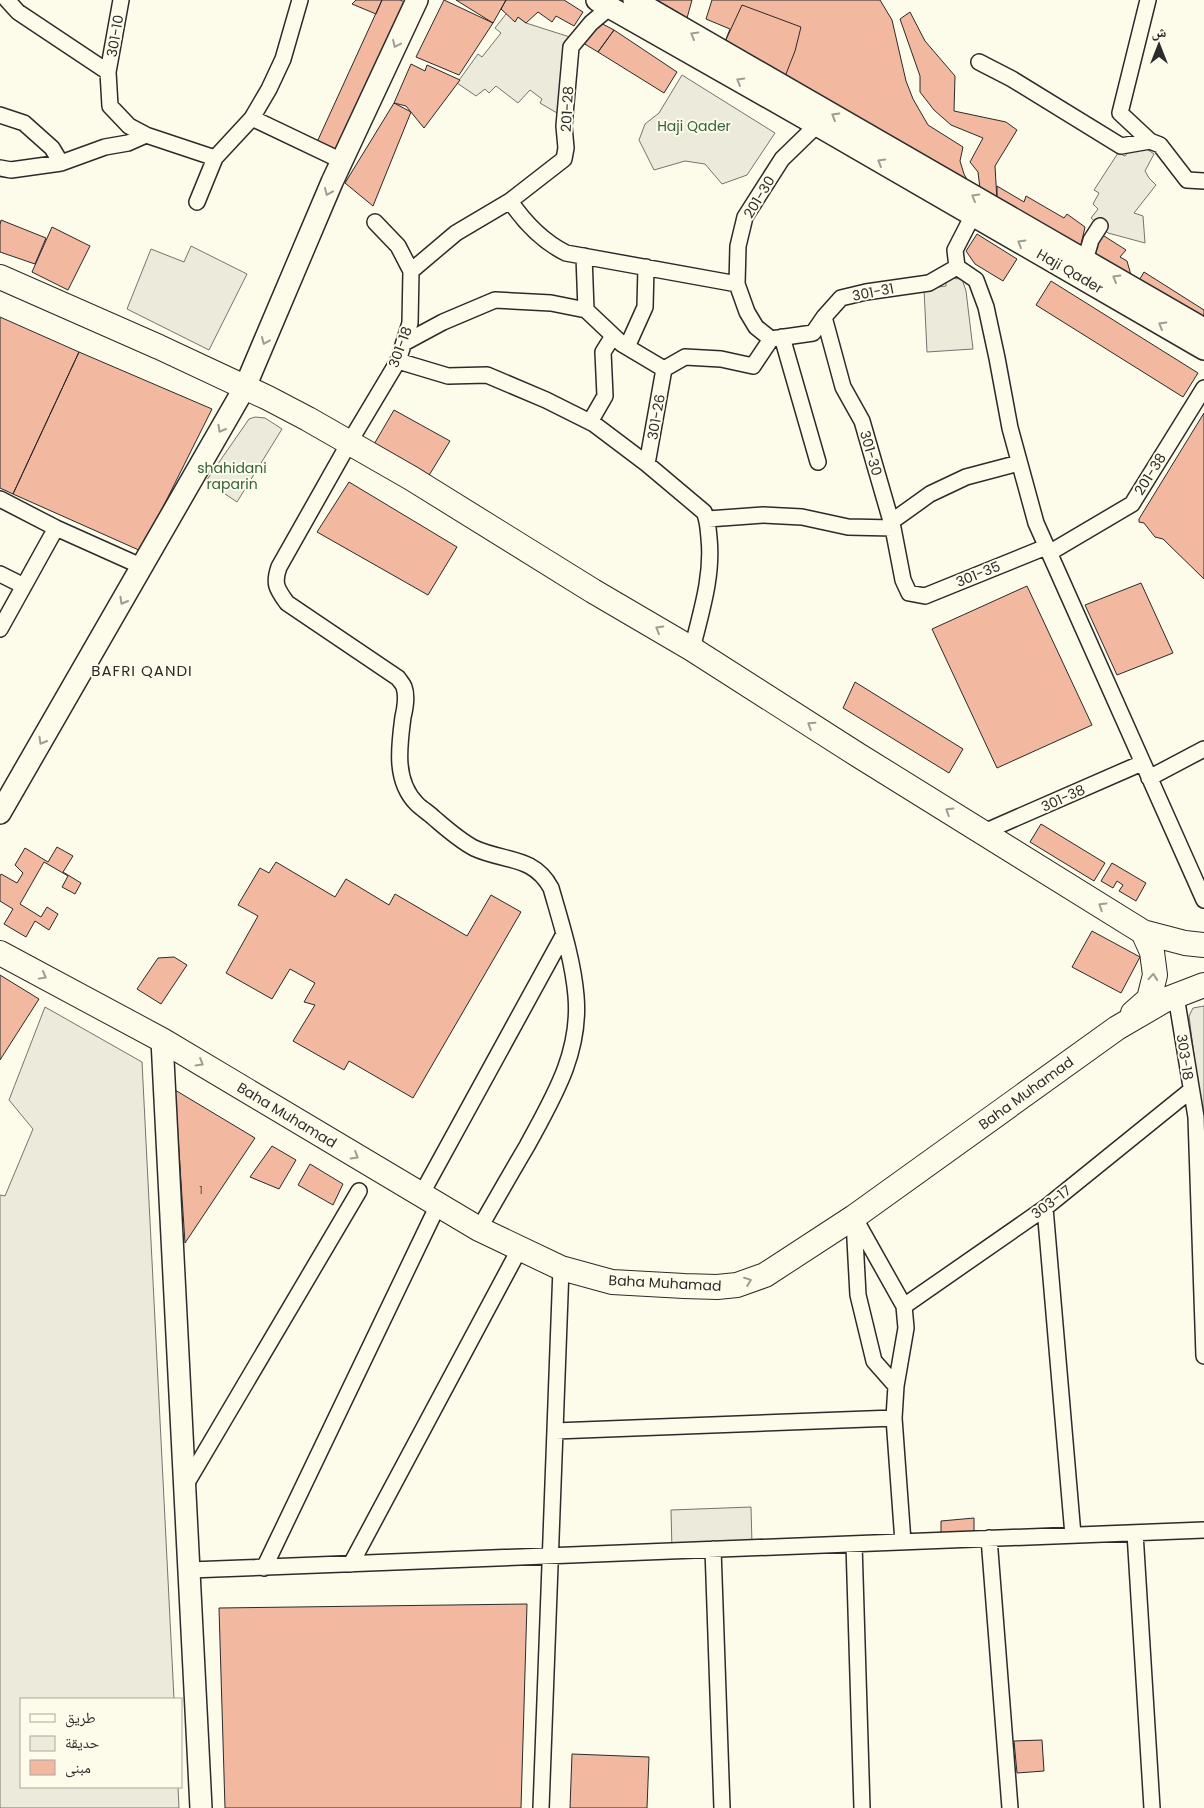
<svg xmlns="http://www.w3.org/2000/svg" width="1204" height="1808" font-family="Poppins,'Noto Naskh Arabic',sans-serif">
<rect width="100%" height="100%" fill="#fdfbea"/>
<path fill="#ecebdb" stroke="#74746e" d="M 682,75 L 775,133 L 747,175 L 722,184 L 705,164 L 685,161 L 654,170 L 639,140 L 645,124 L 659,113 Z
M 255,417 L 265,418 L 282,429 L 237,502 L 206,481 L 249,419 Z
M 1204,1006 L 1204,1244 L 1198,1087 L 1189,1016 L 1193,1008 Z
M 45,1007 L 142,1062 L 174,1699 L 21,1699 L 21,1787 L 178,1787 L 179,1808 L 0,1808 L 0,1195 L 5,1196 L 33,1129 L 9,1100 Z
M 751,1507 L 752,1544 L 672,1550 L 671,1510 Z"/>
<path fill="#eceadb" stroke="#74746e" d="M 506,14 L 518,17 L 526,23 L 576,39 L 563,112 L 557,113 L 540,103 L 542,99 L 530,90 L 518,103 L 496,86 L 489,93 L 485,89 L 476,96 L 457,83 L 478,54 L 482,57 L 501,33 L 495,28 Z
M 1131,149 L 1147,149 L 1154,154 L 1145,171 L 1149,178 L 1156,185 L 1134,213 L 1143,216 L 1145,243 L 1108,233 L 1091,218 L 1098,209 L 1093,204 L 1099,193 L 1094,190 L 1118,153 L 1125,156 Z
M 191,246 L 247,274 L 209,350 L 127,309 L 151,249 L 184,262 Z
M 946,278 L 962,279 L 966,291 L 973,349 L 927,352 L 924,289 L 946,286 Z"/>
<path fill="#f2b8a0" stroke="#2b2b2b" d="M 356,0 L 382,0 L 376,14 L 352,4 Z
M 382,0 L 400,0 L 405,2 L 332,162 L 312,153 Z
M 444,0 L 493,23 L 459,75 L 416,57 Z
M 456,0 L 506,0 L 493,23 Z
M 506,0 L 564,0 L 583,12 L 574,26 L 556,16 L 552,22 L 538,12 L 526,23 L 518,17 L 515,22 L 501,9 Z
M 657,0 L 692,0 L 687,18 Z
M 712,0 L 880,0 L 892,20 L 906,81 L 913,99 L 928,125 L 963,147 L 960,161 L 964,174 L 969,183 L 724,44 L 730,29 L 706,19 Z
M 742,5 L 801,27 L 795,51 L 784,79 L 724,44 Z
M 910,12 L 925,41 L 955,76 L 954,111 L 1006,122 L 1017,130 L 995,166 L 997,200 L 980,189 L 978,172 L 970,162 L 983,138 L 951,125 L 934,110 L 920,92 L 920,76 L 900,19 Z
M 595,20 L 614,30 L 598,52 L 583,43 Z
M 614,30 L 677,72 L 664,93 L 598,52 Z
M 411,64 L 425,71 L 427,65 L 460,80 L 424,128 L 406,106 L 394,103 Z
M 394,103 L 411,112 L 373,206 L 345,183 Z
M 997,186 L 1024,202 L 1026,196 L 1064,218 L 1067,214 L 1085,227 L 1080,249 L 997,200 Z
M 1,220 L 46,238 L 35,264 L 0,252 L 0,225 Z
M 52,227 L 90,246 L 68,290 L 32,272 Z
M 977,234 L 1017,259 L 1003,281 L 975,264 L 966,251 Z
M 1101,234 L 1126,250 L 1120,257 L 1127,261 L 1133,282 L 1092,255 L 1098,247 L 1094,244 Z
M 1144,272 L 1204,310 L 1204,324 L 1137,284 Z
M 1051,281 L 1198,373 L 1183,397 L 1036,305 Z
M 0,317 L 79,352 L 13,494 L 0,488 Z
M 79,352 L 212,409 L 141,551 L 13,494 Z
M 394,410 L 450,441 L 428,477 L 373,446 Z
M 1204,413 L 1204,579 L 1163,539 L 1155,537 L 1144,523 L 1139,522 L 1139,519 Z
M 349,482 L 457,547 L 428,595 L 317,532 Z
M 1141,583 L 1173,653 L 1117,675 L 1085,605 Z
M 1027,586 L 1092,725 L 997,768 L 932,629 Z
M 855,682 L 963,749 L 949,773 L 843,708 Z
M 1041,824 L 1105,863 L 1094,881 L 1030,842 Z
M 57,847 L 73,856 L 63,872 L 81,883 L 75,894 L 62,887 L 68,876 L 44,862 L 20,904 L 41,917 L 47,907 L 58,914 L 49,930 L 35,921 L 26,937 L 4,924 L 13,909 L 0,901 L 0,876 L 1,874 L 17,883 L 23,873 L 15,865 L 25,848 L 48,862 Z
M 276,862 L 335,897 L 346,879 L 389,905 L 395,894 L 467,936 L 491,895 L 521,912 L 413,1098 L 349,1061 L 344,1070 L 293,1041 L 315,1005 L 304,1002 L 315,983 L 290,969 L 272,999 L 226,973 L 258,916 L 238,905 L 260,868 L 269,873 Z
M 1112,863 L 1146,883 L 1136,901 L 1119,891 L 1123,885 L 1117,881 L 1113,888 L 1101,881 Z
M 1092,931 L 1140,957 L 1121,993 L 1072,967 Z
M 174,957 L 187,965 L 161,1004 L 137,989 L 158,958 Z
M 0,975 L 39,999 L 0,1060 Z
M 175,1090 L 255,1138 L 185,1243 Z
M 272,1146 L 296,1160 L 279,1189 L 250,1177 Z
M 310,1164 L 343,1184 L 333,1205 L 298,1185 Z
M 974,1518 L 974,1535 L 941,1537 L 941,1521 Z
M 527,1604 L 521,1808 L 225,1808 L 219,1608 Z
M 1042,1740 L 1044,1771 L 1017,1773 L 1014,1741 Z
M 572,1754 L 649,1757 L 647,1808 L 570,1808 Z"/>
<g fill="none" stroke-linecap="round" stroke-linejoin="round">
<defs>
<path id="street" d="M 7,0 L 18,12 L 108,72
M 121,0 L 108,72 L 110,106 L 129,126 L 146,135
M 1148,0 L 1120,113 L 1150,141 L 1160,145 L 1187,180 L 1204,181
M 979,62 L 1012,79 L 1121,146 L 1150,141
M 0,115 L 24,123 L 52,148 L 61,163
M 252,118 L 342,161
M 0,168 L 11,170 L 61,163 L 105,147 L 128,143 L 146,135 L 215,158
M 510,201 C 525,223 542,241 566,253 L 737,284
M 197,202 L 215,158 L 252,118 L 269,89 L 283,59 L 300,0
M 375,222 L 398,246 L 411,271 L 410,323 L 398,361 L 349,443 L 279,567 C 273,584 277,589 287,603 L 398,678 C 400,681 403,684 404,687 C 407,695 405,709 403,717 C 399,747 394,781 417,804 C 422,809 429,813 434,818 C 447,829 459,840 474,848 C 504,862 533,855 551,888 C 561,923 573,960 576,996 C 581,1053 553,1098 527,1146 C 511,1173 495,1201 479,1229
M 584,256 L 586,310
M 1093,265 L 1086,257 L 1091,240 L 1100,226
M 957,267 L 976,280 L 986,307 L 997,358 L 1010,428 L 1036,523 L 1204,900
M 957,267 L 955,250 L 973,215
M 411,271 L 456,233 L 510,201 L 564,159 L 566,148 L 564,126 L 571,47 L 591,23 L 610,7
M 824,317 L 843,387 L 862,421 L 893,528 L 903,580 L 909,593 L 925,596 L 1046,547
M 782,337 L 818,462
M 771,339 L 756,327 L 747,312 L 737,284 L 738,246 L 745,217 L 782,159 L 817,125
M 771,339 L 813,333 L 824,317 L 841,298 L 866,292 L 929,283 L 957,267
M 404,343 L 443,322 L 495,300 L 551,303 L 586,310 L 622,344 L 664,369 L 685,357 L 721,359 L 753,366 L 771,339
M 627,347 L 645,307 L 646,267
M 398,361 L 448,376 L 487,375 L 546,400 L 594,424 L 647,464 L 704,512 C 708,520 708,528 709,538 C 713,576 701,612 692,649
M 590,422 L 605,396 L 603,352 L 613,336
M 647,464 L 664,369
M 0,499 L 56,528 L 143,567
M 708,519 L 763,515 L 802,517 L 848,527 L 893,528
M 891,522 L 930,494 L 966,477 L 1019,463
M 1049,553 L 1132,504 L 1204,388
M 0,574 L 24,586
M 0,629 L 56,528
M 1149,778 L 1204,749
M 984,832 L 1142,763
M 1176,996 L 1196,1117 L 1204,1356
M 421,1195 L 564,934
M 1045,1208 L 1073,1535
M 854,1217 L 904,1306 L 906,1328 L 896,1386 L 894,1418 L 903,1542
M 854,1221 L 858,1295 L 874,1361 L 896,1386
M 904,1306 L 1045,1208 L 1191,1090
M 555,1431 L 894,1418
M 185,1486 L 359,1191
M 1135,1533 L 1152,1808
M 989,1538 L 1010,1808
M 854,1544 L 862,1808
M 713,1549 L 722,1808
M 351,1564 L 520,1248
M 264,1568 L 438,1205
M 190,1570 L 1204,1530
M 541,1808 L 561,1268"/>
<path id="secondary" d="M 597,0 L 817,125 L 1204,349
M 634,0 L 1204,329
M 0,813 L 245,387 L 332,182 L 417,0
M 162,1040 L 201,1808"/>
<path id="primary" d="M 0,277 L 159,347 L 268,398 L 308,419 L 411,478 L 593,591 L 692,649 L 858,755 L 1143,932 L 1185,943 L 1204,945
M 0,953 L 162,1040 L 479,1229 L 561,1268 L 612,1282 L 684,1286 L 717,1287 L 737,1285 L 765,1275 L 854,1217 L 1117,1028 L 1165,1000 L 1204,985
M 1133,1013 L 1149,999 L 1155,975 L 1152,952 L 1143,932"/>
</defs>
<use href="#street" stroke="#2b2b2b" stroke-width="18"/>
<use href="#secondary" stroke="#2b2b2b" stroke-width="24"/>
<use href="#primary" stroke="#2b2b2b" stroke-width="26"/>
<use href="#street" stroke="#fdfbea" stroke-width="15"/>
<use href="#secondary" stroke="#fdfbea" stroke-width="21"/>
<use href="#primary" stroke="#fdfbea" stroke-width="24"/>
</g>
<defs><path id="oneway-chevron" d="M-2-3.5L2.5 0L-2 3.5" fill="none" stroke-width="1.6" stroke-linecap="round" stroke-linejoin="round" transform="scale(1.25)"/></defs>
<g stroke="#9e9d94">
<use href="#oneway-chevron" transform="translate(694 35) rotate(-150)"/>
<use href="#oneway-chevron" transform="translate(396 44) rotate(115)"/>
<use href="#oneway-chevron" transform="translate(740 81) rotate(-150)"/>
<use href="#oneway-chevron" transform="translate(835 116) rotate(-150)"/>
<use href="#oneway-chevron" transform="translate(881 162) rotate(-150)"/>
<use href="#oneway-chevron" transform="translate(328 192) rotate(113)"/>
<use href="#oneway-chevron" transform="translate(975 197) rotate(-150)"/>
<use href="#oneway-chevron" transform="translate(1021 243) rotate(-150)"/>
<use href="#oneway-chevron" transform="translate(1116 278) rotate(-150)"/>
<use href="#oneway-chevron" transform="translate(1162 325) rotate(-150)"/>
<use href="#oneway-chevron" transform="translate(265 341) rotate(113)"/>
<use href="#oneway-chevron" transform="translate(221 429) rotate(120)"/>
<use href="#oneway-chevron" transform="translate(123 601) rotate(120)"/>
<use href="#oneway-chevron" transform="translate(659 629) rotate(-150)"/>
<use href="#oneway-chevron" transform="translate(811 725) rotate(-147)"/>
<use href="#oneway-chevron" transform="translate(42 741) rotate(120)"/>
<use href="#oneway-chevron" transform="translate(949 811) rotate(-148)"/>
<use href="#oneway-chevron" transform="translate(1102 906) rotate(-148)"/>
<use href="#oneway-chevron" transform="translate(43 976) rotate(29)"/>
<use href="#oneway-chevron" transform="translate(1153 977) rotate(-85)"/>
<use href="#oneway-chevron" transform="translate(200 1063) rotate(31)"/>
<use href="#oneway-chevron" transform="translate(355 1156) rotate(31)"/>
<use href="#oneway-chevron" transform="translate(748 1281) rotate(-21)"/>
</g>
<g text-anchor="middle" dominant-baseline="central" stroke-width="4" stroke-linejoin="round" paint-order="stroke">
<g font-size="11" fill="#5d4e48">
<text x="201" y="1190">1</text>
</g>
<g font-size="14" fill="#2b2b2b" stroke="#fdfbea">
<text transform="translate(115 36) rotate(-80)">301-10</text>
<text transform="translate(567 109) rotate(-87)">201-28</text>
<text transform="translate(759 197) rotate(-59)">201-30</text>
<text transform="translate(1070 271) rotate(30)">Haji Qader</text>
<text transform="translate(873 292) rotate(-11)">301-31</text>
<text transform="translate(400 347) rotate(-70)">301-18</text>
<text transform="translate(656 417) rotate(-80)">301-26</text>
<text transform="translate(871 453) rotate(74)">301-30</text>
<text transform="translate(1150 474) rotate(-58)">201-38</text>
<text transform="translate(978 574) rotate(-22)">301-35</text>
<text transform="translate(1063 798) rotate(-24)">301-38</text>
<text transform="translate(1185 1057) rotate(81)">303-18</text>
<text transform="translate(1026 1093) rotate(-36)">Baha Muhamad</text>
<text transform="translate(287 1115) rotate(31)">Baha Muhamad</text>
<text transform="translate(1051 1202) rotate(-37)">303-17</text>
<text transform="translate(665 1283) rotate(3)">Baha Muhamad</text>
</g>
<g font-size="14" fill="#34623c" stroke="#fdfbea">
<text x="694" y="126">Haji Qader</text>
<text x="232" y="468">shahidani<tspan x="232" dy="16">raparin</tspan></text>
</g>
<g font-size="15" letter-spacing="1" fill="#2b2b2b" stroke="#fdfbea">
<text x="142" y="670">BAFRI QANDI</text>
</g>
</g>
<rect x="20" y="1698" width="162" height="90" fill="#fdfbea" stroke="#a9a89e"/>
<rect x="30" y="1714" width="25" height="8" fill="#fdfbea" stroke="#a9a89e"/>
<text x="65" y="1723" font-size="15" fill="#2b2b2b">طريق</text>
<rect x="30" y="1736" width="25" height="15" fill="#ecebdb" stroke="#a9a89e"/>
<text x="65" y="1748" font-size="15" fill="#2b2b2b">حديقة</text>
<rect x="30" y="1760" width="25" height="15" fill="#f2b8a0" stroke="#a9a89e"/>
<text x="65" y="1773" font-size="15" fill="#2b2b2b">مبنى</text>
<g transform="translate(1159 45)" stroke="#fdfbea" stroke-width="4" paint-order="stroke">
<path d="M0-4L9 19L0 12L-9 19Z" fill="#2b2b2b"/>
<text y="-8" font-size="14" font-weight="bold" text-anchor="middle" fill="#2b2b2b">ش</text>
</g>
</svg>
